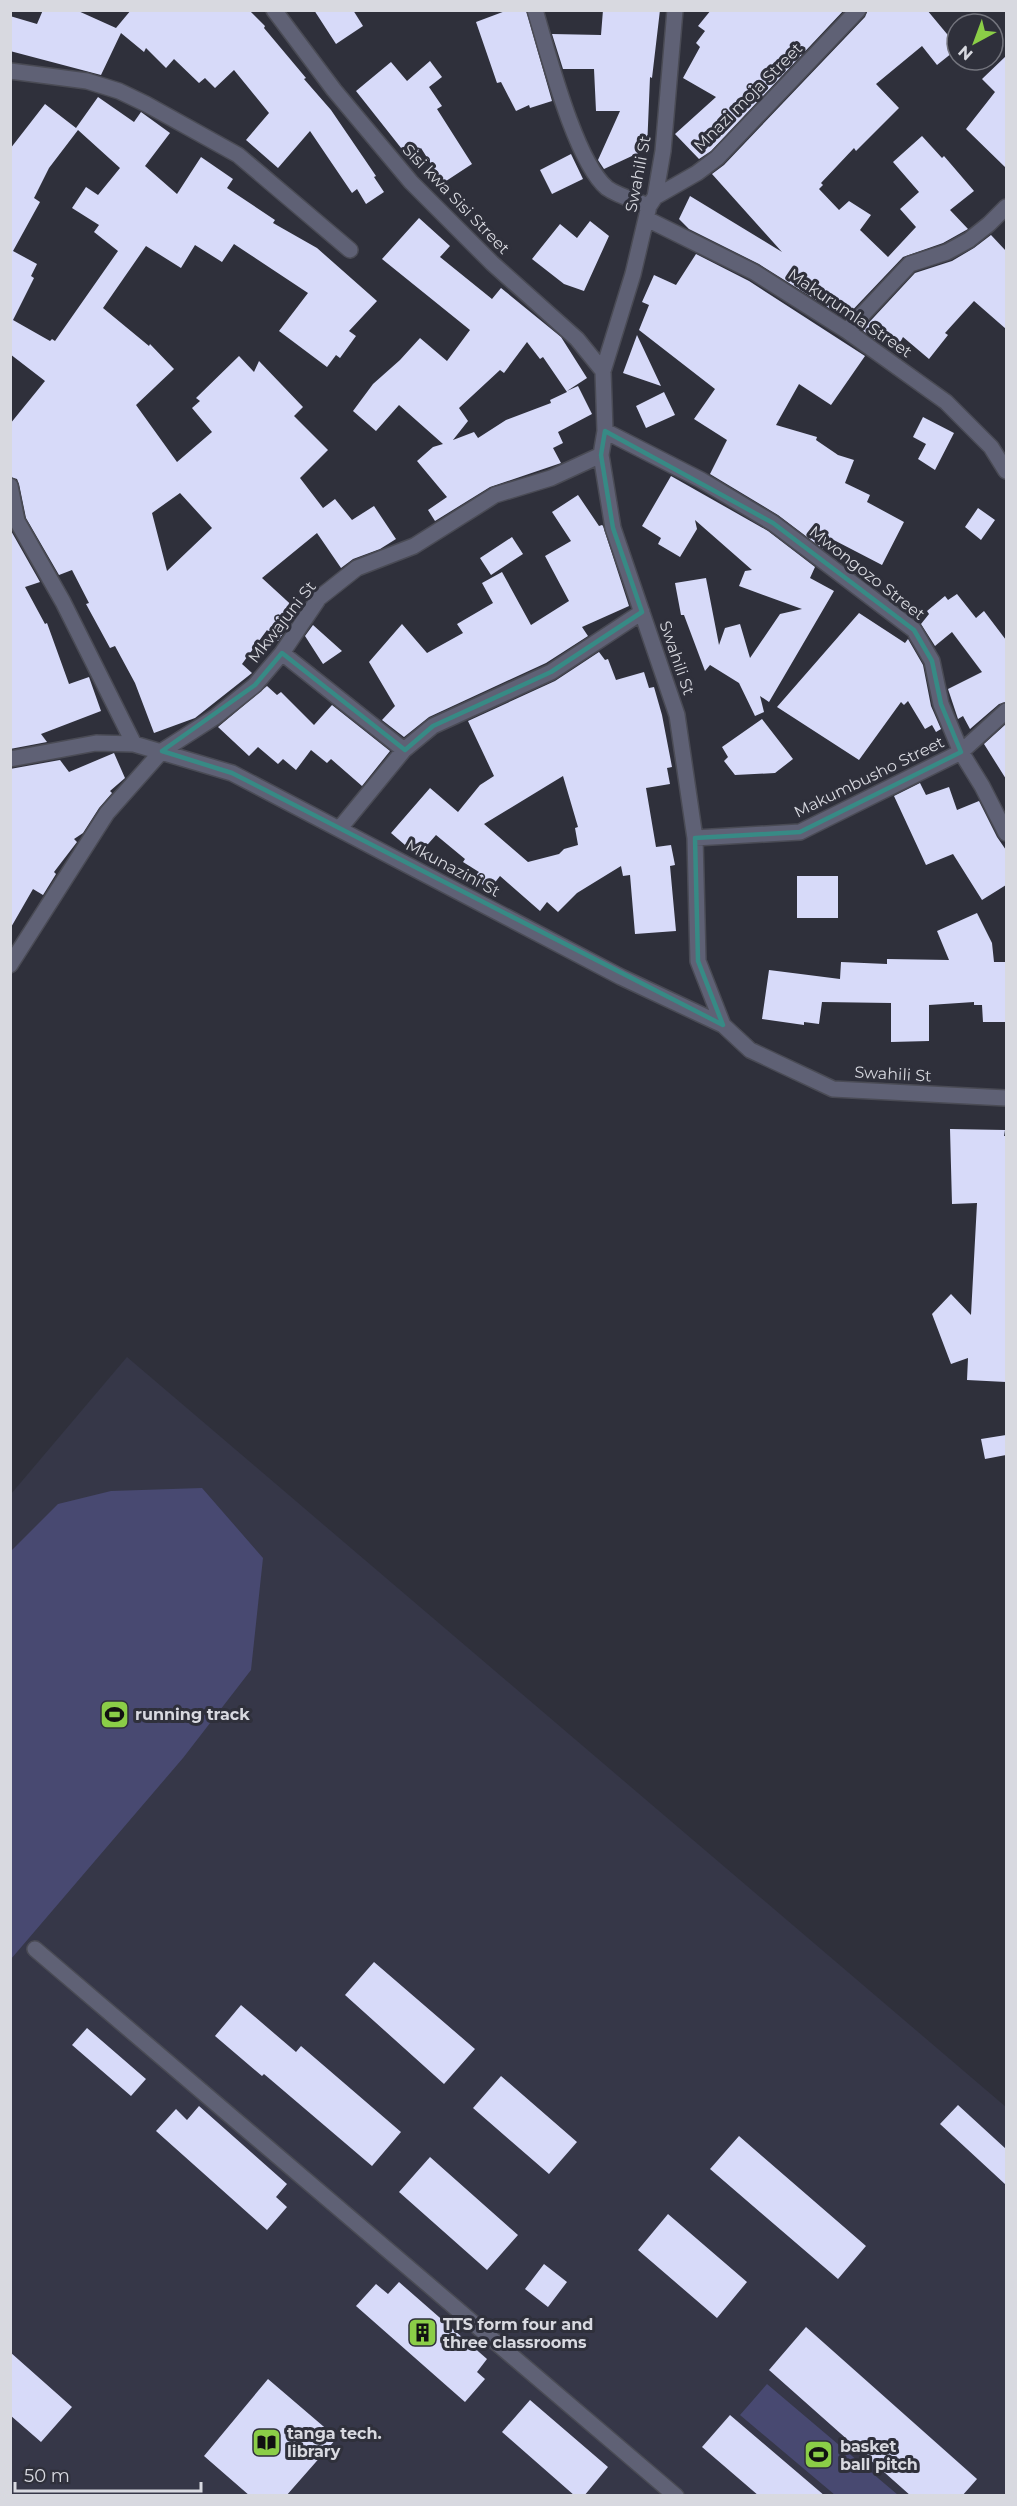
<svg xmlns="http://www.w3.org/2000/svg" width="1017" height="2506" font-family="Montserrat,sans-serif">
<rect width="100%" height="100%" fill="#2f303b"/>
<path fill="#363748" d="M 127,1357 L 1006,2107 L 1006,2495 L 11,2496 L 11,1494 Z"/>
<path fill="#484971" d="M 202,1488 L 263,1558 L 251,1670 L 183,1758 L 11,1959 L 11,1551 L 58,1504 L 111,1491 Z
M 767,2384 L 898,2495 L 835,2495 L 740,2415 Z"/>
<path fill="#d7daf9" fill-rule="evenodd" d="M 43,10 L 76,10 L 116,28 L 131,10 L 249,10 L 265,26 L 264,28 L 306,78 L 304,79 L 331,110 L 376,176 L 374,177 L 384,192 L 366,204 L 357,189 L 352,193 L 310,131 L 278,168 L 246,140 L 269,113 L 234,70 L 215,88 L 205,78 L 199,83 L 174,59 L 166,68 L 146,48 L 144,52 L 121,33 L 101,75 L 10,51 L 10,16 L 37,24 Z
M 314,10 L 353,10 L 363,26 L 336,44 Z
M 508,10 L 526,10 L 552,101 L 530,108 L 529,105 L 516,111 L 501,82 L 497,83 L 476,22 Z
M 603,10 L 660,10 L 652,78 L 650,77 L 647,149 L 604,169 L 598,160 L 620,111 L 596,111 L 594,69 L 563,69 L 552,34 L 601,35 Z
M 711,10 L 844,10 L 711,151 L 699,159 L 675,134 L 716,97 L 683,78 L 700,47 L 696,43 L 705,31 L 698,26 Z
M 868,10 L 927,10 L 957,46 L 957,49 L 937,65 L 922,46 L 876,84 L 899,108 L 856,151 L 854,148 L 821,183 L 823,185 L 819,189 L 839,210 L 849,201 L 871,215 L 860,230 L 888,257 L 916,227 L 900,209 L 919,192 L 893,162 L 922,136 L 942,158 L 944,156 L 974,191 L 950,210 L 968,229 L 943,243 L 903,257 L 845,318 L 759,264 L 689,229 L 679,219 L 690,196 L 782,252 L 712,174 L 724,165 L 865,17 Z
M 1006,56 L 1006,168 L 966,129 L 995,92 L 982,79 Z
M 430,61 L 442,77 L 429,87 L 442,106 L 437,109 L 472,164 L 443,183 L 421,148 L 409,158 L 356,91 L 391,62 L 407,81 Z
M 98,97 L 134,122 L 141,112 L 170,133 L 145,166 L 177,194 L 201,157 L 233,179 L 227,188 L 275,220 L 273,223 L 317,248 L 377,301 L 349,331 L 356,336 L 340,358 L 336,355 L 327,367 L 279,331 L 308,293 L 234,244 L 222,262 L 195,245 L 181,268 L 146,246 L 103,308 L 149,346 L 150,344 L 174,369 L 136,405 L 177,462 L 212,432 L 192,408 L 200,401 L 196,398 L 239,356 L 254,372 L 259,361 L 303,407 L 294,416 L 328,450 L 300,478 L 323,508 L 335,499 L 352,520 L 374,506 L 396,539 L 380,549 L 353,559 L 341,568 L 317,533 L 262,578 L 298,611 L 278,641 L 267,630 L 242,664 L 252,673 L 195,718 L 154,733 L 135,683 L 115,646 L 110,648 L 86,604 L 89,603 L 72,570 L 59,575 L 26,518 L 19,484 L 17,479 L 10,477 L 10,424 L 45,381 L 10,354 L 10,149 L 45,104 L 76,128 ZM 78,130 L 120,168 L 98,195 L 86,187 L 72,208 L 99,225 L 94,232 L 118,251 L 55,341 L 52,339 L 50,341 L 13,320 L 34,278 L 31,276 L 37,264 L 13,251 L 40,202 L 34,198 L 49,168 ZM 180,493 L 212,528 L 167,571 L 152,513 Z
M 571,154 L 583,179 L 552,194 L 540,170 Z
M 419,218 L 450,246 L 440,257 L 492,299 L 501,288 L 561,337 L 587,378 L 567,391 L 578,386 L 592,414 L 558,432 L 563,443 L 553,448 L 561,463 L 490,487 L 435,521 L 428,510 L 447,497 L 417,461 L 433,447 L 443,444 L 399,405 L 376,431 L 353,411 L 373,384 L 400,360 L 420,338 L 447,361 L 470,330 L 382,259 ZM 527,342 L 540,359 L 543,357 L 567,392 L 550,400 L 551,403 L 506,420 L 478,438 L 474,432 L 453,440 L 468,421 L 459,408 L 500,370 L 504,373 Z
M 590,221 L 609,236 L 584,291 L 564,284 L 532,259 L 560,224 L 577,238 Z
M 991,235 L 1006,251 L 1006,329 L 974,301 L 945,333 L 948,335 L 929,359 L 903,337 L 897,348 L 877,337 L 875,339 L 862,330 L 915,273 L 952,261 L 974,248 Z
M 696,254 L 749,281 L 865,356 L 831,405 L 799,384 L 776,425 L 817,437 L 816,440 L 838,455 L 854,460 L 845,483 L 870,495 L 867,502 L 904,522 L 882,565 L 828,537 L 823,549 L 778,515 L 710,474 L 727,440 L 694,419 L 715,389 L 639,330 L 649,305 L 642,302 L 654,275 L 676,285 Z
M 637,335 L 661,386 L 623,373 Z
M 664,392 L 675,415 L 646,428 L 636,406 Z
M 923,417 L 954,433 L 935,470 L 918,459 L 926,444 L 913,437 Z
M 671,476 L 768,531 L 815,567 L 810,578 L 834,591 L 769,702 L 760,696 L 764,712 L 755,716 L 739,683 L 710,665 L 705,671 L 684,615 L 681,615 L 675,583 L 706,578 L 719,645 L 725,628 L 740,624 L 750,658 L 780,614 L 802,609 L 739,586 L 745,571 L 752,570 L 695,520 L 697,529 L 680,557 L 658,544 L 661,538 L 642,526 Z
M 578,495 L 599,526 L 602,525 L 603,526 L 629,606 L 582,627 L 588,636 L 546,663 L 429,717 L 404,737 L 382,720 L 395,706 L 369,662 L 402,624 L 427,653 L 463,633 L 457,624 L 493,603 L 482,583 L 502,572 L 531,625 L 569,601 L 545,556 L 571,541 L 552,512 Z
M 978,508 L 995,520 L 981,540 L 965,527 Z
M 10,529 L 40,582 L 25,587 L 45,624 L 47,623 L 69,684 L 89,677 L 101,711 L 41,734 L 47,742 L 10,749 Z
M 512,537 L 523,554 L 491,575 L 480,558 Z
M 957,594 L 976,618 L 984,611 L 1006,640 L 1006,702 L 999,704 L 970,729 L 963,716 L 958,719 L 948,689 L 982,672 L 952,632 L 935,646 L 921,624 L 929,614 L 927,611 L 945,596 L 948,600 Z
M 859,613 L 905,643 L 908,639 L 923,665 L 931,706 L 941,729 L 936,732 L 932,725 L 925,729 L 908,701 L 904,705 L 901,702 L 859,760 L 777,707 Z
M 313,625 L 342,651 L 323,664 L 305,636 Z
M 599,652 L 605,660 L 608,659 L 616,680 L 644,672 L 649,688 L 654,687 L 662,715 L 672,767 L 667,768 L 670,784 L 646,788 L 656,847 L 671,845 L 675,865 L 670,866 L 676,931 L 635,934 L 630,875 L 623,876 L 621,866 L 577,893 L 558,912 L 547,902 L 540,911 L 500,876 L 489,890 L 474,877 L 479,872 L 463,862 L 465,859 L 436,835 L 421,852 L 408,841 L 405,845 L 391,833 L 430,788 L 458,812 L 480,785 L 494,776 L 468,721 L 555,681 ZM 563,776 L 578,827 L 575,828 L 578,845 L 564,849 L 559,854 L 528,862 L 484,824 Z
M 267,686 L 277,695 L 281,692 L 314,725 L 332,705 L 390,751 L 362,786 L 331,759 L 327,763 L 311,750 L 296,770 L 283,759 L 278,764 L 258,747 L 249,756 L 218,727 Z
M 762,719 L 793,759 L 775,773 L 735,775 L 724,761 L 728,757 L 722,747 Z
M 1006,724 L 1006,779 L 984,744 Z
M 114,753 L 125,778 L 110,791 L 112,793 L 99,808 L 83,833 L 74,839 L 77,842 L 54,872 L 56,874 L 43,895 L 33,889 L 10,929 L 10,769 L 60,760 L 69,772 Z
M 920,783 L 926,795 L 949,787 L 957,810 L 979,801 L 997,837 L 1006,850 L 1006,885 L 982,900 L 953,854 L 926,865 L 894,796 Z
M 797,876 L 838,876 L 838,918 L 797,918 Z
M 977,913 L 992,943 L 994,962 L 1006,962 L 1006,1022 L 983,1022 L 982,1005 L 974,1005 L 974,1002 L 929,1005 L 929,1041 L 891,1042 L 891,1003 L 822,1002 L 819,1024 L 804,1022 L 804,1025 L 762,1019 L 769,970 L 840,979 L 841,962 L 887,964 L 887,959 L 949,960 L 937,931 Z
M 950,1129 L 1005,1130 L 1004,1136 L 1006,1136 L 1006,1382 L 967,1380 L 968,1358 L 951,1364 L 932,1314 L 951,1294 L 971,1315 L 977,1203 L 952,1204 Z
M 1006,1435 L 1006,1455 L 985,1459 L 981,1439 Z
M 374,1962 L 475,2049 L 444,2084 L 345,1995 Z
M 241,2005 L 296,2052 L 301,2046 L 401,2132 L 372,2166 L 264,2074 L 262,2076 L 215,2036 Z
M 87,2028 L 146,2079 L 131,2096 L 72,2045 Z
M 501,2076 L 577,2142 L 549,2174 L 473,2108 Z
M 958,2105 L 1006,2149 L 1006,2185 L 940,2124 Z
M 199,2106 L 287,2184 L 276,2197 L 287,2207 L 267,2230 L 156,2131 L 176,2109 L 187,2120 Z
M 739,2136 L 866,2246 L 838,2279 L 710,2169 Z
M 430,2157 L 518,2235 L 487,2270 L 399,2192 Z
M 668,2214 L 747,2282 L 717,2318 L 638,2250 Z
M 544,2264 L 567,2282 L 548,2307 L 525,2289 Z
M 399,2282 L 487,2359 L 477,2372 L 485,2379 L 465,2402 L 356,2306 L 376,2284 L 388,2294 Z
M 806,2327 L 977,2479 L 962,2496 L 911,2496 L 769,2370 Z
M 10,2352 L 72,2407 L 41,2442 L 10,2415 Z
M 268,2379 L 337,2438 L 286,2496 L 250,2496 L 204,2456 Z
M 530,2400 L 608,2467 L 584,2496 L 575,2496 L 502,2432 Z
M 730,2415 L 825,2496 L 759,2496 L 702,2447 Z"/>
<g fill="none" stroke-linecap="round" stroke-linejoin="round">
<defs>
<path id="minor" d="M 274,10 L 334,90 L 411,182 L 492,263 L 577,339 L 603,371
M 535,10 C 548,53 575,161 607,188 C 618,196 637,201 649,206
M 675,10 L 663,151 L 655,197 L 649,206 L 633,274 L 603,371 L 605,431 L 601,455 L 613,528 L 677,715 L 695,838 L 698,961 L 723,1025 L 750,1050 L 833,1089 L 1006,1098
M 10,71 L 87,81 L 119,91 L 146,104 L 238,155 L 350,250
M 655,197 L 697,173 L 717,158 L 858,10
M 647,219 L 754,272 L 847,331 L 946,402 L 991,447 L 1006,471
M 847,331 L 910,264 L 947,252 L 969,240 L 989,224 L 1006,207
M 605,431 L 701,480 L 773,523 L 914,630 L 932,661 L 941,704 L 961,752 L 982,786 L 1006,833
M 10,486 L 17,521 L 63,602 L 134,744
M 282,653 L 404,750
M 10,759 L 96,743 L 134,744 L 232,773 L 621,977 L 723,1025
M 340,828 L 404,750 L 433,726 L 551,672 L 642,612
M 695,838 L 800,832 L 961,752 L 1006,711
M 10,965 L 107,813 L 162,751 L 215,717 L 255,685 L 282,653 L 319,598 L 357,568 L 414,546 L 495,495 L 551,478 L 601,455
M 35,1949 L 676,2496"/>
</defs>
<use href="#minor" stroke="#4a4b55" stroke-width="18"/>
<use href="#minor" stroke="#5f6175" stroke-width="15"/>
</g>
<path fill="none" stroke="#378a85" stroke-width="4.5" stroke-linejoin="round" d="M 605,431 L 773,523 L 914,630 L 932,661 L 941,704 L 961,752 L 800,832 L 695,838 L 698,961 L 723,1025 L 232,773 L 162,751 L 255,685 L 282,653 L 405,750 L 433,726 L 551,672 L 642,612 L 613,528 L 601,455 Z"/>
<defs>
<symbol id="stadium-square" viewBox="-11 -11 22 22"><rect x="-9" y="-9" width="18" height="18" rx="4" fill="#8bce47" stroke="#2f303b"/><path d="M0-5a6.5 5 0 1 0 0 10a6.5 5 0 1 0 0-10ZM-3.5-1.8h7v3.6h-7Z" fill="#111"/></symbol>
<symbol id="building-square" viewBox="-11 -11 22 22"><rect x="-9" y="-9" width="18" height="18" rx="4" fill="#8bce47" stroke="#2f303b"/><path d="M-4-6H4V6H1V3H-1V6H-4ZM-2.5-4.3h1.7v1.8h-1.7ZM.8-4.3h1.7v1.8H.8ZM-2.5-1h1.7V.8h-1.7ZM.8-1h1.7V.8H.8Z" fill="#111"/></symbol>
<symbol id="library-square" viewBox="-11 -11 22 22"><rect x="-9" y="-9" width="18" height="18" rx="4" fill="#8bce47" stroke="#2f303b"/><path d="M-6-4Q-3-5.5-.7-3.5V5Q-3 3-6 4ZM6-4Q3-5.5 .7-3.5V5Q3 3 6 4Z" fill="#111"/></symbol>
</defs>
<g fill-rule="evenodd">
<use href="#stadium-square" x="98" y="1698" width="33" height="33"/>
<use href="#building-square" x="406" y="2316" width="33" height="33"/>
<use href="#library-square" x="250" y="2426" width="33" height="33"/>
<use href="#stadium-square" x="802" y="2438" width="33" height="33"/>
</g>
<g text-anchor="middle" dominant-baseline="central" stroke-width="6" stroke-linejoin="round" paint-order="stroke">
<g font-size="16" fill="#d8d9e0" stroke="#2f303b">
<text transform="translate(748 97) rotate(-45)">Mnazi moja Street</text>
<text transform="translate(638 174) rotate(-79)">Swahili St</text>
<text transform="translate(456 199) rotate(46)">Sisi kwa Sisi Street</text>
<text transform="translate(850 313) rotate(34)">Makurumla Street</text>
<text transform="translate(867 573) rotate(38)">Mwongozo Street</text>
<text transform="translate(282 622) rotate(-52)">Mkwajuni St</text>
<text transform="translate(677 658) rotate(71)">Swahili St</text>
<text transform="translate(869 777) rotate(-26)">Makumbusho Street</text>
<text transform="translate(453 868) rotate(28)">Mkunazini St</text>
<text transform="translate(893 1074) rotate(3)">Swahili St</text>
</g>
<g font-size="16" font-weight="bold" fill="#d8d9e0" stroke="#2f303b" text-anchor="start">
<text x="135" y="1714">running track</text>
<text x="443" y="2324">TTS form four and<tspan x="443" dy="18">three classrooms</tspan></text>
<text x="287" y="2433">tanga tech.<tspan x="287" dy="18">library</tspan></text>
<text x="840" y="2446">basket<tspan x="840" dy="18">ball pitch</tspan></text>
</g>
</g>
<rect width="1017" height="2506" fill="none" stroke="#d8d9e0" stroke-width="24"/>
<g transform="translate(975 42) rotate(221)"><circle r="28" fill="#2f303b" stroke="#73747d" stroke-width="1.5"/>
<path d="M0-4.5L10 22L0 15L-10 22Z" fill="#8bce47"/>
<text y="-9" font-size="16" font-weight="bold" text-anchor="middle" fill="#d8d9e0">N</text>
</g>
<path d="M15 2482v9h186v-9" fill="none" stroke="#d8d9e0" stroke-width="3"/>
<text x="24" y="2482" font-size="18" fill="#d8d9e0" stroke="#2f303b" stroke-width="4.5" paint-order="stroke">50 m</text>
</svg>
